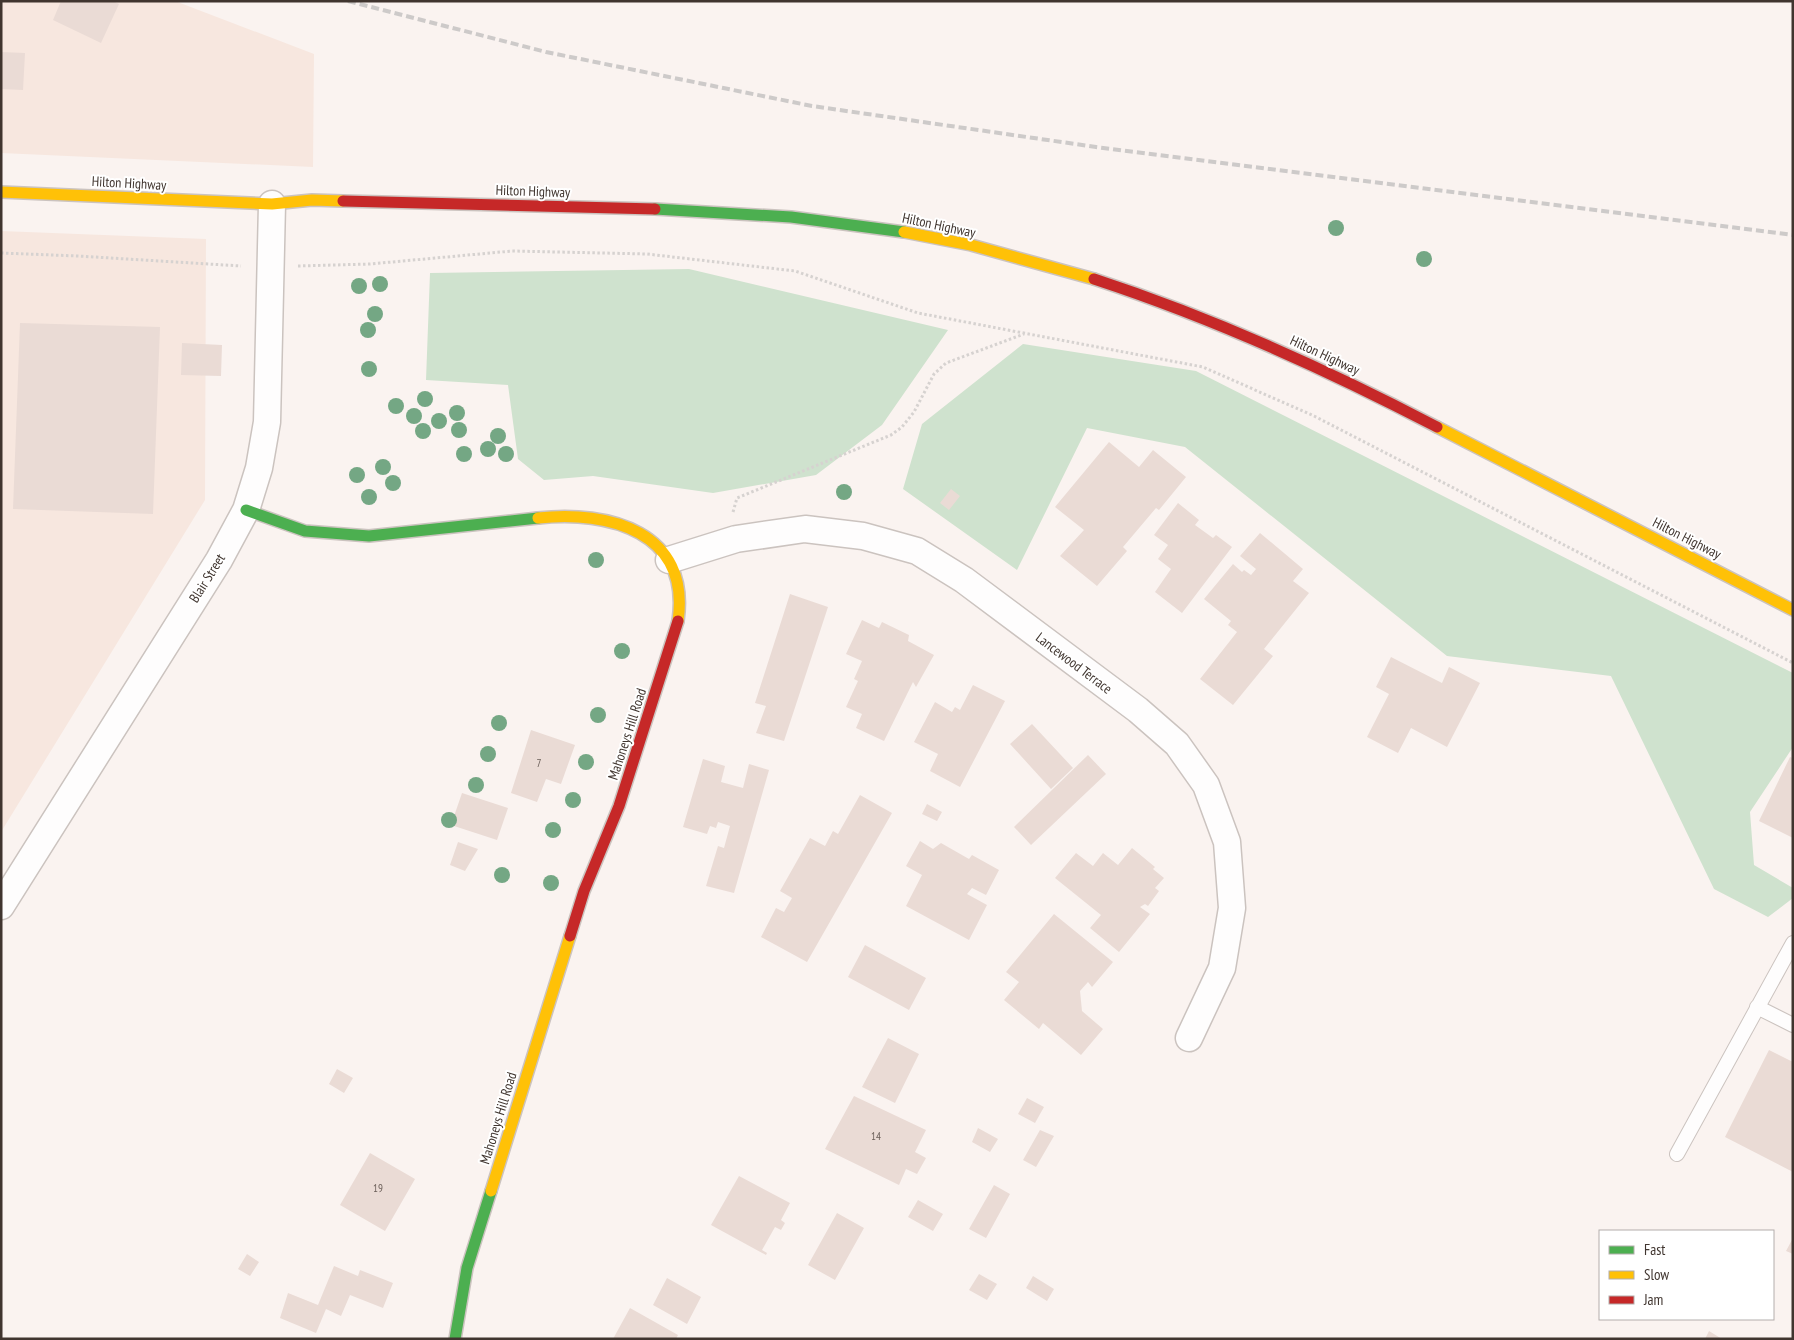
<svg xmlns="http://www.w3.org/2000/svg" width="1794" height="1340" font-family="'PT Sans Narrow',sans-serif">
<rect width="100%" height="100%" fill="#faf3f0"/>
<path fill="#f7e7df" d="M 1,1 L 175,1 L 314,54 L 313,167 L 1,153 Z
M 1,231 L 206,239 L 205,500 L 1,832 Z"/>
<path fill="#cfe2ce" d="M 689,269 L 948,330 L 882,425 L 816,475 L 713,493 L 593,476 L 544,480 L 518,459 L 508,385 L 426,380 L 430,273 Z
M 1023,344 L 1196,371 L 1793,673 L 1793,747 L 1750,812 L 1754,865 L 1793,888 L 1793,898 L 1768,917 L 1714,889 L 1611,676 L 1447,656 L 1185,447 L 1087,428 L 1017,570 L 903,489 L 922,424 Z"/>
<path fill="#eadbd5" d="M 61,1 L 113,1 L 119,4 L 101,43 L 53,20 Z
M 1,52 L 25,53 L 23,90 L 1,89 Z
M 20,323 L 160,327 L 153,514 L 13,509 Z
M 182,343 L 222,345 L 221,376 L 181,375 Z
M 1109,442 L 1139,467 L 1153,450 L 1186,477 L 1159,510 L 1156,508 L 1123,547 L 1127,551 L 1097,586 L 1060,556 L 1084,530 L 1055,507 Z
M 951,489 L 960,496 L 949,510 L 940,503 Z
M 1178,503 L 1199,520 L 1195,525 L 1213,538 L 1216,535 L 1232,547 L 1182,613 L 1155,592 L 1171,569 L 1158,559 L 1168,545 L 1154,535 Z
M 1260,533 L 1303,569 L 1293,581 L 1309,593 L 1264,649 L 1273,656 L 1233,705 L 1200,679 L 1237,632 L 1228,625 L 1231,621 L 1204,599 L 1233,564 L 1242,572 L 1244,570 L 1251,575 L 1256,569 L 1240,556 Z
M 790,594 L 828,607 L 784,741 L 756,733 L 766,706 L 755,703 Z
M 862,620 L 879,628 L 882,622 L 909,635 L 908,641 L 934,655 L 916,687 L 913,682 L 884,741 L 856,728 L 862,714 L 846,707 L 858,681 L 854,679 L 862,661 L 846,654 Z
M 1391,657 L 1442,683 L 1449,667 L 1480,683 L 1447,747 L 1411,728 L 1398,753 L 1367,737 L 1389,694 L 1376,687 Z
M 973,685 L 1005,701 L 960,787 L 930,771 L 938,754 L 914,742 L 935,702 L 952,712 L 955,707 L 960,710 Z
M 1032,724 L 1073,768 L 1051,789 L 1010,744 Z
M 531,730 L 575,745 L 561,784 L 546,779 L 537,802 L 511,793 Z
M 1088,755 L 1106,774 L 1031,845 L 1014,827 Z
M 1790,757 L 1793,758 L 1793,838 L 1759,821 Z
M 703,759 L 725,766 L 721,782 L 743,788 L 749,764 L 769,770 L 734,893 L 706,886 L 718,846 L 724,848 L 730,826 L 718,822 L 716,828 L 710,826 L 707,834 L 683,827 Z
M 462,793 L 508,808 L 497,840 L 451,825 Z
M 860,795 L 892,813 L 807,962 L 761,937 L 776,908 L 784,912 L 792,898 L 780,891 L 810,838 L 825,846 L 833,831 L 838,834 Z
M 927,804 L 942,812 L 937,821 L 922,814 Z
M 920,841 L 933,849 L 941,843 L 969,859 L 972,855 L 999,870 L 986,895 L 972,888 L 967,894 L 987,905 L 969,940 L 906,906 L 922,875 L 906,866 Z
M 458,842 L 478,849 L 465,871 L 450,865 Z
M 1132,848 L 1155,867 L 1153,869 L 1164,878 L 1155,888 L 1159,891 L 1148,906 L 1145,904 L 1140,907 L 1150,914 L 1119,952 L 1090,928 L 1101,915 L 1055,878 L 1076,853 L 1093,866 L 1103,853 L 1118,865 Z
M 1054,914 L 1113,962 L 1092,987 L 1088,982 L 1080,991 L 1082,1011 L 1103,1029 L 1081,1055 L 1043,1023 L 1039,1029 L 1004,1000 L 1019,982 L 1006,972 Z
M 865,945 L 926,978 L 909,1010 L 848,977 Z
M 888,1038 L 919,1054 L 895,1103 L 862,1087 Z
M 1769,1050 L 1793,1062 L 1793,1172 L 1725,1137 Z
M 337,1069 L 353,1078 L 344,1093 L 329,1084 Z
M 854,1096 L 926,1130 L 915,1152 L 926,1158 L 917,1174 L 906,1169 L 899,1185 L 825,1149 Z
M 1027,1098 L 1044,1107 L 1035,1123 L 1018,1114 Z
M 978,1128 L 998,1139 L 990,1152 L 972,1142 Z
M 1040,1130 L 1054,1136 L 1036,1167 L 1023,1160 Z
M 370,1153 L 415,1179 L 385,1231 L 340,1205 Z
M 739,1176 L 790,1203 L 781,1220 L 785,1223 L 781,1230 L 775,1227 L 762,1250 L 767,1253 L 766,1255 L 711,1225 Z
M 994,1185 L 1010,1194 L 986,1238 L 969,1229 Z
M 918,1200 L 943,1214 L 933,1231 L 908,1217 Z
M 837,1213 L 864,1228 L 835,1280 L 808,1265 Z
M 1793,1238 L 1793,1254 L 1786,1251 Z
M 247,1254 L 259,1262 L 250,1276 L 238,1269 Z
M 334,1266 L 358,1276 L 360,1270 L 393,1283 L 383,1308 L 350,1295 L 341,1316 L 326,1309 L 316,1333 L 280,1318 L 288,1293 L 318,1305 Z
M 979,1274 L 997,1284 L 987,1300 L 969,1290 Z
M 1033,1276 L 1054,1289 L 1047,1301 L 1026,1288 Z
M 667,1278 L 701,1297 L 687,1324 L 653,1305 Z
M 630,1308 L 678,1335 L 676,1339 L 613,1339 Z
M 1709,1331 L 1722,1339 L 1705,1339 Z"/>
<g fill="none" stroke-linecap="round" stroke-linejoin="round">
<defs>
<path id="lane" d="M 1757,1007 L 1793,1025
M 1677,1154 L 1793,943"/>
<path id="street" d="M 669,560 L 736,539 L 805,529 L 863,536 L 917,551 L 964,580 L 1138,710 L 1177,744 L 1206,785 L 1227,842 L 1232,908 L 1222,968 L 1189,1038
M 1,906 L 219,560 L 246,510 L 259,468 L 267,422 L 272,204"/>
<path id="fast" d="M 655,209 L 791,217 L 904,232
M 246,510 L 305,531 L 369,536 L 538,518
M 455,1339 L 467,1268 L 491,1191"/>
<path id="slow" d="M 1,192 L 272,204 L 312,200 L 343,201
M 904,232 L 971,245 L 1094,279
M 1437,427 L 1793,610
M 538,518 C 609,510 691,532 678,621
M 491,1191 L 570,936"/>
<path id="jam" d="M 343,201 L 655,209
M 1094,279 C 1213,318 1326,369 1437,427
M 570,936 L 584,891 L 619,806 L 678,621"/>
</defs>
<use href="#lane" stroke="#cbc3bf" stroke-width="16"/>
<use href="#street" stroke="#cbc3bf" stroke-width="29"/>
<use href="#fast" stroke="#cbc3bf" stroke-width="14"/>
<use href="#slow" stroke="#cbc3bf" stroke-width="14"/>
<use href="#jam" stroke="#cbc3bf" stroke-width="14"/>
<path stroke="#d6d2d0" stroke-width="3" stroke-dasharray="2.5 2.5" stroke-linecap="butt" d="M 1,253 L 78,256 L 241,266
M 298,266 L 370,264 L 512,251 L 647,254 L 795,271 L 918,313 L 1203,367 L 1314,416 L 1793,663
M 733,512 L 737,498 L 891,435 L 902,427 L 914,412 L 934,374 L 946,363 L 1024,334"/>
<use href="#lane" stroke="#fefdfd" stroke-width="14"/>
<use href="#street" stroke="#fefdfd" stroke-width="26"/>
<use href="#fast" stroke="#4caf50" stroke-width="11"/>
<use href="#slow" stroke="#ffc107" stroke-width="11"/>
<use href="#jam" stroke="#c62828" stroke-width="11"/>
<path stroke="#cdcac9" stroke-width="4" stroke-dasharray="8 4" stroke-linecap="butt" d="M 348,1 L 546,52 L 812,106 L 1096,147 L 1793,235"/>
</g>
<g fill="#74a784">
<circle cx="1336" cy="228" r="8"/>
<circle cx="1424" cy="259" r="8"/>
<circle cx="380" cy="284" r="8"/>
<circle cx="359" cy="286" r="8"/>
<circle cx="375" cy="314" r="8"/>
<circle cx="368" cy="330" r="8"/>
<circle cx="369" cy="369" r="8"/>
<circle cx="425" cy="399" r="8"/>
<circle cx="396" cy="406" r="8"/>
<circle cx="457" cy="413" r="8"/>
<circle cx="414" cy="416" r="8"/>
<circle cx="439" cy="421" r="8"/>
<circle cx="459" cy="430" r="8"/>
<circle cx="423" cy="431" r="8"/>
<circle cx="498" cy="436" r="8"/>
<circle cx="488" cy="449" r="8"/>
<circle cx="464" cy="454" r="8"/>
<circle cx="506" cy="454" r="8"/>
<circle cx="383" cy="467" r="8"/>
<circle cx="357" cy="475" r="8"/>
<circle cx="393" cy="483" r="8"/>
<circle cx="844" cy="492" r="8"/>
<circle cx="369" cy="497" r="8"/>
<circle cx="596" cy="560" r="8"/>
<circle cx="622" cy="651" r="8"/>
<circle cx="598" cy="715" r="8"/>
<circle cx="499" cy="723" r="8"/>
<circle cx="488" cy="754" r="8"/>
<circle cx="586" cy="762" r="8"/>
<circle cx="476" cy="785" r="8"/>
<circle cx="573" cy="800" r="8"/>
<circle cx="449" cy="820" r="8"/>
<circle cx="553" cy="830" r="8"/>
<circle cx="502" cy="875" r="8"/>
<circle cx="551" cy="883" r="8"/>
</g>
<g text-anchor="middle" dominant-baseline="central" stroke-width="4" stroke-linejoin="round" paint-order="stroke">
<g font-size="11" fill="#6a5e58">
<text x="539" y="763">7</text>
<text x="876" y="1136">14</text>
<text x="378" y="1188">19</text>
</g>
<g font-size="14" fill="#40352f" stroke="#fff">
<text transform="translate(129 183) rotate(3)">Hilton Highway</text>
<text transform="translate(533 191) rotate(2)">Hilton Highway</text>
<text transform="translate(939 225) rotate(12)">Hilton Highway</text>
<text transform="translate(1325 355) rotate(25)">Hilton Highway</text>
<text transform="translate(1687 538) rotate(27)">Hilton Highway</text>
<text transform="translate(207 578) rotate(-58)">Blair Street</text>
<text transform="translate(1074 663) rotate(37)">Lancewood Terrace</text>
<text transform="translate(627 734) rotate(-72)">Mahoneys Hill Road</text>
<text transform="translate(498 1118) rotate(-73)">Mahoneys Hill Road</text>
</g>
</g>
<rect width="1794" height="1340" fill="none" stroke="#40352f" stroke-width="5"/>
<rect x="1599" y="1230" width="175" height="90" fill="#ffffff" stroke="#b3aeac"/>
<rect x="1609" y="1246" width="25" height="8" fill="#4caf50" stroke="#b3aeac"/>
<text x="1644" y="1255" font-size="15" fill="#40352f">Fast</text>
<rect x="1609" y="1271" width="25" height="8" fill="#ffc107" stroke="#b3aeac"/>
<text x="1644" y="1280" font-size="15" fill="#40352f">Slow</text>
<rect x="1609" y="1296" width="25" height="8" fill="#c62828" stroke="#b3aeac"/>
<text x="1644" y="1305" font-size="15" fill="#40352f">Jam</text>
</svg>
